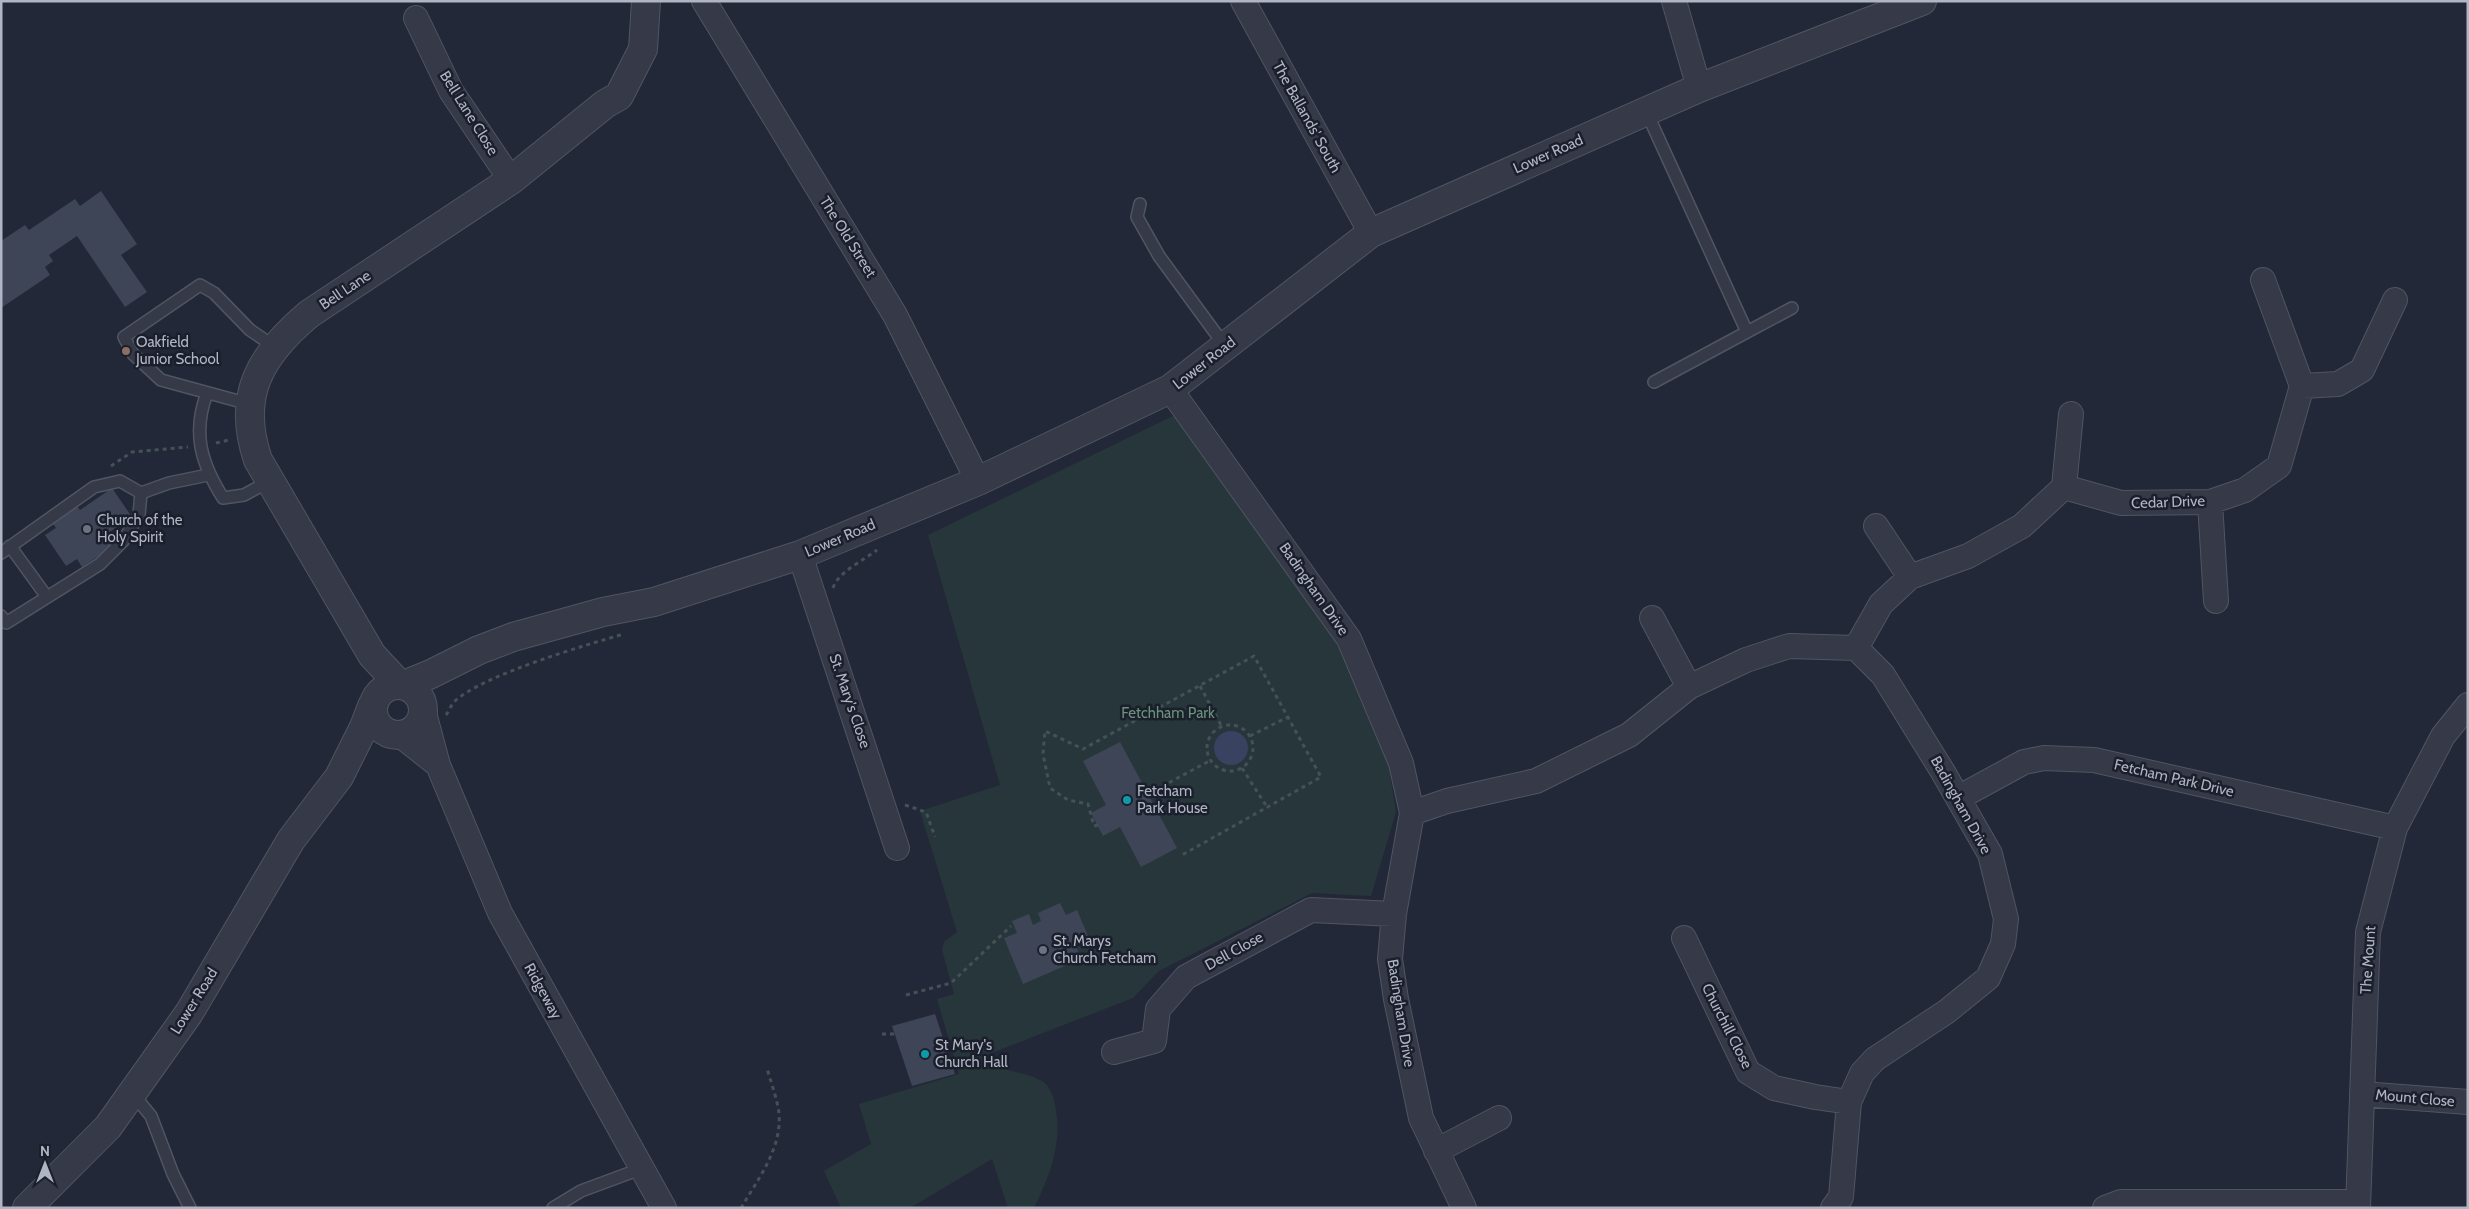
<svg xmlns="http://www.w3.org/2000/svg" width="2469" height="1209" font-family="Cabin,sans-serif">
<rect width="100%" height="100%" fill="#222837"/>
<path fill="#27363b" d="M 1175,415 L 1344,651 L 1387,756 L 1396,812 L 1371,896 L 1312,893 L 1159,971 L 1133,998 L 981,1057 C 997,1072 1021,1070 1040,1080 C 1050,1085 1053,1095 1055,1105 C 1063,1143 1050,1175 1034,1208 L 1008,1208 L 992,1159 L 910,1208 L 841,1208 L 824,1171 L 871,1144 L 859,1104 L 959,1074 L 937,999 L 954,994 L 942,950 L 944,942 L 957,932 L 920,811 L 1000,785 L 928,535 Z"/>
<path fill="#394260" d="M1214 748a17 17 0 1 1 34 0a17 17 0 1 1-34 0Z"/>
<path fill="#3e4557" d="M 101,191 L 137,244 L 121,255 L 147,292 L 125,307 L 77,236 L 49,255 L 53,261 L 45,267 L 50,275 L 1,308 L 1,241 L 25,225 L 29,230 L 75,199 L 80,206 Z
M 112,488 L 132,517 L 105,535 L 112,547 L 82,567 L 77,559 L 66,566 L 45,535 L 56,528 L 50,520 L 75,503 L 80,510 Z
M 1120,742 L 1177,848 L 1141,867 L 1120,827 L 1103,836 L 1091,813 L 1106,805 L 1083,761 Z
M 1060,903 L 1066,915 L 1077,910 L 1088,936 L 1074,941 L 1081,959 L 1023,984 L 1004,938 L 1017,933 L 1012,921 L 1029,914 L 1033,925 L 1041,921 L 1038,913 Z
M 935,1014 L 955,1074 L 912,1086 L 892,1026 Z"/>
<g fill="none" stroke-linecap="round" stroke-linejoin="round">
<defs>
<path id="service" d="M 1646,111 L 1747,332 L 1654,382
M 1140,204 L 1137,217 L 1159,256 L 1225,346
M 1747,332 L 1792,308
M 207,393 C 192,433 201,463 223,498 L 244,495 L 270,481
M 249,404 L 161,380 L 133,354 L 124,337 L 200,285 L 214,293 L 250,330 L 275,347
M 10,546 L 47,597
M 1,553 L 94,487 L 120,481 L 141,493 L 169,483 L 208,475
M 1,616 L 6,623 L 100,564 L 123,541 L 139,515 L 141,493
M 132,1093 L 151,1116 L 173,1174 L 190,1208
M 553,1208 L 581,1191 L 643,1168"/>
<path id="minor" d="M 704,1 L 895,315 L 978,481
M 1243,1 L 1371,233
M 1674,1 L 1699,88
M 416,18 L 451,91 L 511,180
M 2302,386 L 2338,384 L 2362,370 L 2395,300
M 1170,389 L 1349,639 L 1401,763 L 1412,813 L 1394,914 L 1390,959 L 1396,999 L 1421,1118 L 1464,1208
M 2064,487 L 2121,503 L 2210,502 L 2245,490 L 2279,466 L 2302,386 L 2263,280
M 2210,502 L 2216,601
M 1876,526 L 1910,577
M 800,555 L 897,848
M 1652,618 L 1689,687
M 1856,648 L 1881,604 L 1910,577 L 1968,556 L 2022,526 L 2064,487 L 2071,414
M 423,709 L 438,765 L 500,913 L 664,1208
M 400,735 L 438,765
M 1958,798 L 2024,762 L 2044,758 L 2094,760 L 2395,828
M 1412,813 L 1447,801 L 1536,781 L 1629,735 L 1689,687 L 1746,660 L 1789,646 L 1856,648 L 1883,675 L 1943,772 L 1990,854 L 2006,919 L 2003,944 L 1988,978 L 1946,1012 L 1875,1059 L 1862,1073 L 1849,1102 L 1841,1197 L 1833,1208
M 1684,938 L 1748,1072 L 1774,1088 L 1815,1097 L 1849,1102
M 1114,1052 L 1154,1041 L 1158,1009 L 1186,977 L 1311,910 L 1394,914
M 2362,1094 L 2468,1102
M 1436,1151 L 1499,1118
M 2105,1208 L 2121,1202 L 2358,1202
M 2358,1208 L 2368,932 L 2395,828 L 2443,736 L 2468,705"/>
<path id="tertiary" d="M 399,684 L 372,655 L 258,460 C 236,396 260,355 309,314 L 511,180 L 605,104 L 619,96 L 643,49 L 646,1
M373 710a25 25 0 1 1 50 0a25 25 0 1 1-50 0Z
M 404,685 L 431,674 L 479,650 L 513,637 L 603,612 L 654,602 L 800,555 L 978,481 L 1170,389 L 1371,233 L 1699,88 L 1922,1
M 27,1208 L 108,1127 L 189,1013 L 291,840 L 339,777 L 364,727 L 372,706"/>
</defs>
<use href="#service" stroke="#505562" stroke-width="14"/>
<use href="#minor" stroke="#505562" stroke-width="26"/>
<use href="#tertiary" stroke="#505562" stroke-width="30"/>
<path stroke="#445258" stroke-width="3" stroke-dasharray="4 4" stroke-linecap="butt" d="M 216,443 L 229,440
M 111,466 L 132,452 L 188,447
M 833,588 C 838,572 864,560 877,550
M 1200,686 L 1222,727
M 446,715 C 449,711 451,705 454,702 C 480,676 585,645 624,634
M1207 748a23 23 0 1 1 46 0a23 23 0 1 1-46 0Z
M 1250,736 L 1288,717
M 1242,768 L 1267,807
M 1148,794 L 1211,760
M 905,805 L 926,812 L 935,837
M 1098,825 L 1094,826 L 1088,804 L 1068,800 L 1050,788 L 1043,754 L 1045,731 L 1083,749 L 1254,656 L 1321,777 L 1182,855
M 906,995 L 951,983 L 1011,926
M 882,1034 L 894,1034
M 741,1208 C 758,1179 782,1149 779,1113 C 777,1098 771,1083 767,1068"/>
<use href="#service" stroke="#363a48" stroke-width="11"/>
<use href="#minor" stroke="#363a48" stroke-width="24"/>
<use href="#tertiary" stroke="#363a48" stroke-width="28"/>
</g>
<circle fill="#8d6e63" stroke="#1b1f2c" stroke-width="2" cx="126" cy="351" r="5"/>
<g fill="#6b7280" stroke="#1b1f2c" stroke-width="2">
<circle cx="87" cy="529" r="5"/>
<circle cx="1043" cy="950" r="5"/>
</g>
<g fill="#0f9aa8" stroke="#1b1f2c" stroke-width="2">
<circle cx="1127" cy="800" r="5"/>
<circle cx="925" cy="1054" r="5"/>
</g>
<g text-anchor="middle" dominant-baseline="central" stroke-width="5" stroke-linejoin="round" paint-order="stroke">
<g font-size="15" fill="#b0b5c4" stroke="#1b1f2c">
<text transform="translate(469 113) rotate(58)">Bell Lane Close</text>
<text transform="translate(1307 117) rotate(61)">The Ballands' South</text>
<text transform="translate(1548 154) rotate(-24)">Lower Road</text>
<text transform="translate(848 237) rotate(58)">The Old Street</text>
<text transform="translate(345 290) rotate(-34)">Bell Lane</text>
<text transform="translate(1204 363) rotate(-38)">Lower Road</text>
<text transform="translate(2168 502) rotate(-2)">Cedar Drive</text>
<text transform="translate(840 538) rotate(-23)">Lower Road</text>
<text transform="translate(1314 589) rotate(55)">Badingham Drive</text>
<text transform="translate(850 701) rotate(71)">St. Mary's Close</text>
<text transform="translate(2174 778) rotate(13)">Fetcham Park Drive</text>
<text transform="translate(1961 805) rotate(61)">Badingham Drive</text>
<text transform="translate(1234 951) rotate(-29)">Dell Close</text>
<text transform="translate(2368 960) rotate(-86)">The Mount</text>
<text transform="translate(543 991) rotate(61)">Ridgeway</text>
<text transform="translate(194 1001) rotate(-58)">Lower Road</text>
<text transform="translate(1401 1013) rotate(81)">Badingham Drive</text>
<text transform="translate(1727 1026) rotate(63)">Churchill Close</text>
<text transform="translate(2415 1098) rotate(5)">Mount Close</text>
</g>
<g font-size="15" fill="#b0b5c4" stroke="#1b1f2c" text-anchor="start">
<text x="136" y="342">Oakfield<tspan x="136" dy="17">Junior School</tspan></text>
<text x="97" y="520">Church of the<tspan x="97" dy="17">Holy Spirit</tspan></text>
<text x="1137" y="791">Fetcham<tspan x="1137" dy="17">Park House</tspan></text>
<text x="1053" y="941">St. Marys<tspan x="1053" dy="17">Church Fetcham</tspan></text>
<text x="935" y="1045">St Mary's<tspan x="935" dy="17">Church Hall</tspan></text>
</g>
<g font-size="15" fill="#69937a" stroke="#1b1f2c">
<text x="1168" y="713">Fetchham Park</text>
</g>
</g>
<rect width="2469" height="1209" fill="none" stroke="#b0b5c4" stroke-width="5"/>
<g transform="translate(45 1164)" stroke="#1b1f2c" stroke-width="4" paint-order="stroke">
<path d="M0-4L9 19L0 12L-9 19Z" fill="#b0b5c4"/>
<text y="-8" font-size="14" font-weight="bold" text-anchor="middle" fill="#b0b5c4">N</text>
</g>
</svg>
